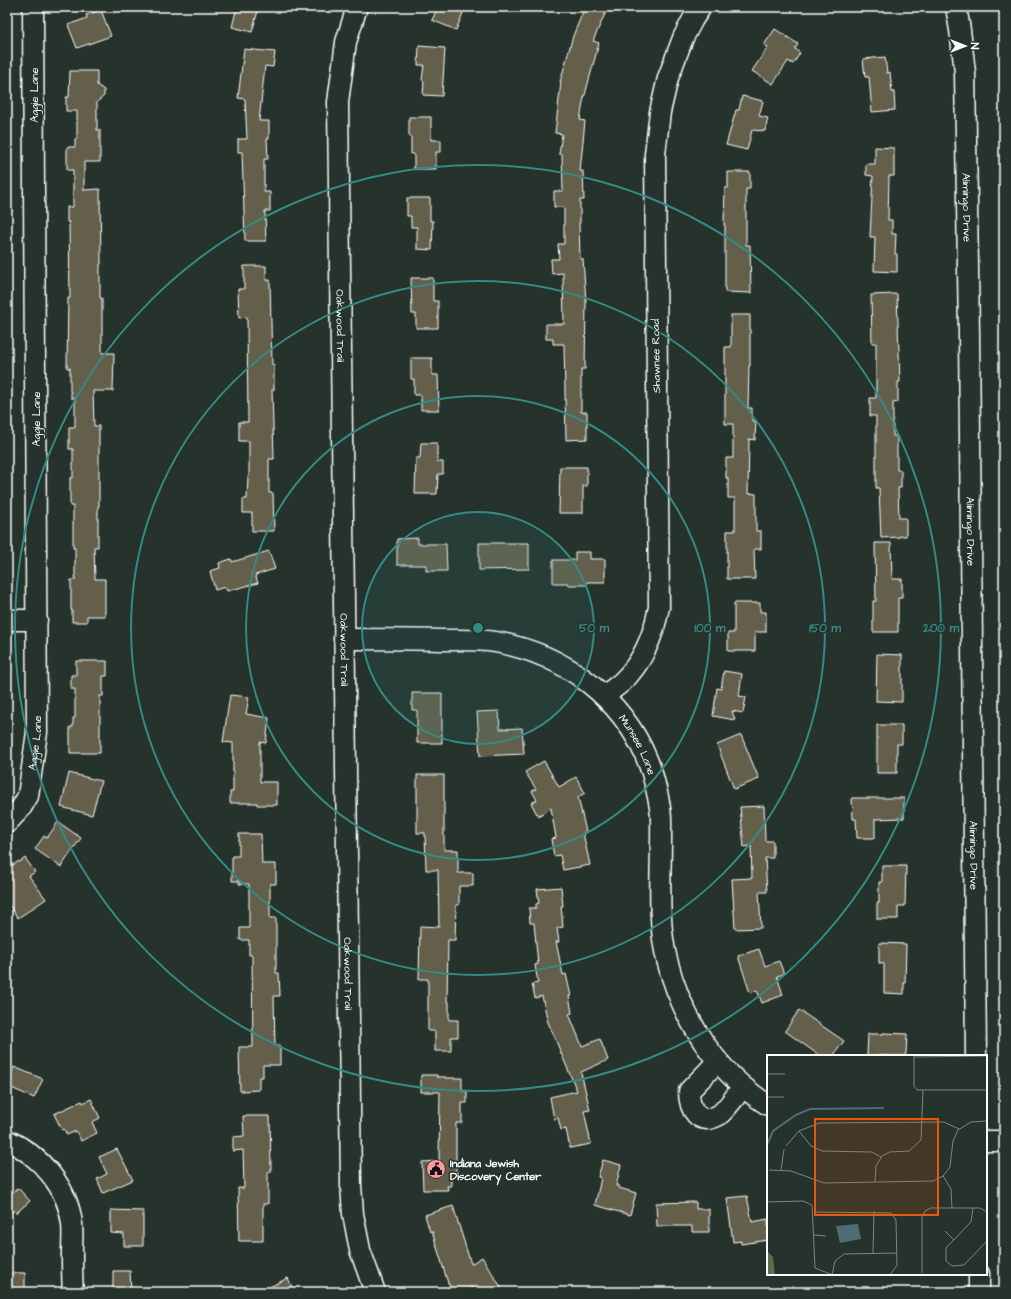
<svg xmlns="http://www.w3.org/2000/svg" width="1011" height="1299" font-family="'Architects Daughter',sans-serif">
<rect width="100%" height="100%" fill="#26332d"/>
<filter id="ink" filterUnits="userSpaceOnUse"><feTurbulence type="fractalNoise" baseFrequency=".025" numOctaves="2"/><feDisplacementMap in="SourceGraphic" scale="8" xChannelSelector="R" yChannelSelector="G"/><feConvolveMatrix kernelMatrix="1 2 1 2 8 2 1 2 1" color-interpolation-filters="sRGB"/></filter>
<g filter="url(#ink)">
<path fill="#635f4c" stroke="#fff" d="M 237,7 L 259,7 L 252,32 L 232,27 Z
M 438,7 L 459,7 L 458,10 L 463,13 L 456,30 L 432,20 Z
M 585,7 L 608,7 L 593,41 L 599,43 L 583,102 L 580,120 L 585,121 L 580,171 L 583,171 L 584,200 L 580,200 L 580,223 L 579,223 L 580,259 L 583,259 L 586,302 L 585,369 L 581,369 L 581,412 L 587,412 L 587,439 L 566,440 L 564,344 L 553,344 L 553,339 L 546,339 L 546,324 L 564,324 L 563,273 L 552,274 L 551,259 L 559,259 L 558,244 L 564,244 L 564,207 L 554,207 L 554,191 L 563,191 L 562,154 L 559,154 L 562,134 L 555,133 L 561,82 L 560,82 L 573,36 Z
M 101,10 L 111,36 L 77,48 L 68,25 L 87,18 L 86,15 Z
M 775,29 L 798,44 L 795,49 L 800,53 L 793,64 L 788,61 L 773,84 L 752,71 L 768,47 L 764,45 Z
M 419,46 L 445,48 L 442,96 L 423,95 L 424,81 L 422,80 L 424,65 L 418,65 Z
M 244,49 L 275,52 L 273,67 L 265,66 L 259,121 L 269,121 L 269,139 L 267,139 L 268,159 L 264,159 L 264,192 L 270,192 L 270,211 L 265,211 L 266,241 L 245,241 L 242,152 L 238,152 L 238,139 L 247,139 L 245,99 L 238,98 Z
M 885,57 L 887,73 L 890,72 L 892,92 L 894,92 L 895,110 L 872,112 L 869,77 L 865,77 L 863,59 Z
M 70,71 L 97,71 L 97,85 L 104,90 L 104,96 L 97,102 L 97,130 L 100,130 L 100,162 L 84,162 L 84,190 L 100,189 L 101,264 L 100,264 L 100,298 L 102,298 L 102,353 L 114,353 L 113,391 L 93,391 L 94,426 L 99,426 L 99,506 L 98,506 L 98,547 L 94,547 L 95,579 L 105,579 L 105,616 L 87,616 L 87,622 L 72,622 L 72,610 L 71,610 L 71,580 L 75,580 L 75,548 L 73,548 L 73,506 L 70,506 L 70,478 L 73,478 L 73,449 L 69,449 L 69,427 L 75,427 L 75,398 L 71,398 L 71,392 L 70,392 L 70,368 L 67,368 L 68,298 L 70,298 L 69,222 L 67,222 L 67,207 L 73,207 L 73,170 L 67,170 L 67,147 L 75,147 L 75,139 L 77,139 L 77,111 L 66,111 L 66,97 L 69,97 Z
M 742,96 L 763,101 L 759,116 L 768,118 L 765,131 L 752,130 L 747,150 L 726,145 L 736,110 L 739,110 Z
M 409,117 L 431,117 L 431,140 L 441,140 L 441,152 L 436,152 L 436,169 L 414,169 L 414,154 L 411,154 L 411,136 L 409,136 Z
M 875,147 L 894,148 L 894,176 L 889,176 L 888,220 L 892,220 L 892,234 L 896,234 L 895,254 L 897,254 L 897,272 L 874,271 L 875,237 L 870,237 L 873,176 L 866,175 L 866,164 L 875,164 Z
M 728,172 L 750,172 L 750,189 L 746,189 L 746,245 L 750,245 L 751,293 L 725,292 L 725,225 L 724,225 L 725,188 L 728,188 Z
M 407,198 L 430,198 L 430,221 L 433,221 L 432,250 L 417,249 L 417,227 L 411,227 L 411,216 L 407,216 Z
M 244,266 L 266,266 L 266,280 L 270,280 L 272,365 L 274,365 L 274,390 L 272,390 L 274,459 L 269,459 L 269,493 L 273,493 L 274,531 L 252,531 L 252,513 L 243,513 L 243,499 L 247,499 L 248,477 L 249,477 L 249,441 L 239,441 L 239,422 L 248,422 L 247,317 L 239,318 L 238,289 L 244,289 Z
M 411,278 L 433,278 L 433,301 L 438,301 L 438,328 L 416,328 L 416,314 L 412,314 Z
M 897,294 L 900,382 L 898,382 L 898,402 L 893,403 L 893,436 L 897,436 L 897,470 L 901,470 L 901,488 L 898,488 L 899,518 L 906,518 L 906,536 L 900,536 L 900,537 L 881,538 L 879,488 L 876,488 L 876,416 L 870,416 L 870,398 L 876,398 L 876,343 L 872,343 L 871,295 Z
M 731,315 L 750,315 L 750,366 L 749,366 L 748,408 L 752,408 L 752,421 L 756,421 L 755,440 L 749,439 L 748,493 L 756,494 L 756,531 L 761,531 L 761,549 L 754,549 L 755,579 L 727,579 L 727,531 L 735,531 L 735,498 L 728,498 L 728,478 L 726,478 L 726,458 L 733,458 L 733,424 L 725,424 L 725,347 L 731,347 Z
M 411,358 L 432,358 L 432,375 L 438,375 L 439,410 L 421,410 L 421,395 L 414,395 L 414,379 L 411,379 Z
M 421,443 L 437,443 L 437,462 L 443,462 L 443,474 L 438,474 L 437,494 L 415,494 L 416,458 L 420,458 Z
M 560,467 L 587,467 L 587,486 L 583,486 L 583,513 L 559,513 Z
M 418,538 L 418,544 L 446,544 L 447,571 L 426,571 L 426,565 L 397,565 L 397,539 Z
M 479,543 L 529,543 L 529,569 L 479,570 Z
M 875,543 L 891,543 L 892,579 L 902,579 L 902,598 L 898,598 L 898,632 L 873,632 L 873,601 L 876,601 Z
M 269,551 L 275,569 L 255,575 L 258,583 L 227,591 L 225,587 L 215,590 L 210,571 L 220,568 L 219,563 L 231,559 L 232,562 Z
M 575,552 L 590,552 L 590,559 L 605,559 L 605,582 L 587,582 L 587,585 L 568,585 L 568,583 L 553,583 L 553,560 L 575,560 Z
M 734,603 L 760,603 L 760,612 L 766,612 L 766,632 L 755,632 L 755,651 L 728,651 L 728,633 L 734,633 Z
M 877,654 L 902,655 L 902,702 L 876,701 Z
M 76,661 L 107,661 L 107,676 L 103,676 L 103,696 L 100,696 L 100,753 L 70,753 L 70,727 L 73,727 L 73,718 L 75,718 L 75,689 L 71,689 L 71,675 L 76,675 Z
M 724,671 L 742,674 L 739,696 L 746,697 L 743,713 L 732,711 L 735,720 L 713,716 L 717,688 L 721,689 Z
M 412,693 L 442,693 L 442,743 L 417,743 L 417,710 L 412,710 Z
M 230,695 L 249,697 L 246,714 L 269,718 L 266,743 L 260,742 L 260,782 L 277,782 L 277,805 L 257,805 L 257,803 L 230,803 L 230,792 L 233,792 L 233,743 L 223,742 Z
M 499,711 L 500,729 L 522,728 L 524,754 L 480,756 L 477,712 Z
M 877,725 L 902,725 L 902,744 L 897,744 L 897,773 L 877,773 Z
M 741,735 L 759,779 L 734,789 L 717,745 Z
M 544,761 L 559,787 L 576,777 L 585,793 L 578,797 L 586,832 L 583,833 L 590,865 L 563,870 L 560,855 L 554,856 L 551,839 L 556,838 L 551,808 L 538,816 L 531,803 L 537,800 L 532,791 L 536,789 L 525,772 Z
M 69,773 L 101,781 L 92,815 L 61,807 Z
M 417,775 L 444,775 L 444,850 L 458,850 L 458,873 L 473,873 L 473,886 L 459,886 L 459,905 L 456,905 L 455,940 L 448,940 L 447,1002 L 449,1002 L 449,1020 L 458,1020 L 458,1037 L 451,1037 L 451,1051 L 435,1051 L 435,1031 L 428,1031 L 428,979 L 419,979 L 420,926 L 439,927 L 438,870 L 426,870 L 425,833 L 417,833 Z
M 852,798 L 904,798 L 904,818 L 875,819 L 875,838 L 857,838 L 856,819 L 853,819 Z
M 764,806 L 765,841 L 773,841 L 773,858 L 765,858 L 767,892 L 759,892 L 761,928 L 735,929 L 732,879 L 752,878 L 751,846 L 744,847 L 740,807 Z
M 58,822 L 81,838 L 61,867 L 35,849 L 44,836 L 47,838 Z
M 239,834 L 261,834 L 262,864 L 276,864 L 276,884 L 270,884 L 270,918 L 276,918 L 276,973 L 279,973 L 280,996 L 274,996 L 275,1046 L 280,1046 L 280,1065 L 263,1065 L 263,1077 L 259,1077 L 259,1090 L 240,1091 L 239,1047 L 253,1047 L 252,955 L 249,955 L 249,940 L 240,940 L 240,928 L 249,928 L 249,884 L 239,884 L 239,881 L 232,881 L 232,856 L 239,856 Z
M 25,858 L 35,872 L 29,876 L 46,899 L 18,918 L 7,902 L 7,869 L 19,861 L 20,862 Z
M 882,866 L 906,866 L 905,906 L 898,906 L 898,919 L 877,919 L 877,903 L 879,903 L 879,882 L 882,882 Z
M 561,887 L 563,906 L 561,906 L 563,927 L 557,928 L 559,942 L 556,942 L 563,975 L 566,974 L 571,996 L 569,996 L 572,1013 L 569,1014 L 582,1046 L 600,1039 L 608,1060 L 581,1072 L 590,1110 L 584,1111 L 591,1144 L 570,1148 L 566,1129 L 561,1130 L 558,1118 L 554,1119 L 550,1097 L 577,1091 L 548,1022 L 542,996 L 535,998 L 532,984 L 538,983 L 535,965 L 538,964 L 534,923 L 530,923 L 529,908 L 536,908 L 536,904 L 539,903 L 537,889 Z
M 879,943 L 906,944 L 905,984 L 904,983 L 904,994 L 884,993 L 884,964 L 879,963 Z
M 759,949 L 765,966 L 779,961 L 784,974 L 777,976 L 783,995 L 762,1003 L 757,990 L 750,993 L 738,956 Z
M 799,1010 L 844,1041 L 833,1056 L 820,1056 L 785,1031 Z
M 883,1033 L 907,1034 L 906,1054 L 905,1054 L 905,1056 L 867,1055 L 868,1034 L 883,1034 Z
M 14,1067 L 43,1079 L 34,1098 L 7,1086 Z
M 421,1075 L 437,1075 L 437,1077 L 446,1077 L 446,1078 L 462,1078 L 462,1091 L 467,1091 L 467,1103 L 462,1103 L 462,1123 L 456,1123 L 456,1172 L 451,1172 L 451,1186 L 447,1186 L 448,1190 L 423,1190 L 422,1162 L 439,1161 L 440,1092 L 421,1092 Z
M 91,1099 L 100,1118 L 92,1122 L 97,1133 L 81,1141 L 76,1131 L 67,1135 L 64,1129 L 62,1130 L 54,1114 L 82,1101 L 83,1103 Z
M 243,1116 L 270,1116 L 271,1172 L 268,1172 L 268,1204 L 263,1204 L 263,1241 L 239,1241 L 238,1188 L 244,1188 L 243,1150 L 233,1151 L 233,1137 L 244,1136 Z
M 117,1149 L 133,1180 L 103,1193 L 97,1179 L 107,1174 L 99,1157 Z
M 603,1160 L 621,1165 L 616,1186 L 619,1186 L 619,1188 L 636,1193 L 630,1215 L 595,1205 L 601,1178 L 598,1177 Z
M 18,1188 L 30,1201 L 16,1213 L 14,1210 L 7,1216 L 7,1197 Z
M 747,1196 L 752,1222 L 768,1219 L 768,1240 L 741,1244 L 741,1241 L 733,1242 L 727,1198 Z
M 696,1202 L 696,1209 L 709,1209 L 709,1232 L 692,1232 L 692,1226 L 657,1226 L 656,1203 Z
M 453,1206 L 471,1264 L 482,1257 L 504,1292 L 475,1292 L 472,1287 L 463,1292 L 453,1292 L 448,1283 L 432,1231 L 430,1232 L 425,1215 Z
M 111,1210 L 143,1211 L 143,1246 L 124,1246 L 124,1234 L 111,1233 Z
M 113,1271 L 130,1271 L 131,1292 L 113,1292 Z
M 7,1273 L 25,1273 L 25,1292 L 7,1292 Z
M 288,1278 L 294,1292 L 259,1292 Z"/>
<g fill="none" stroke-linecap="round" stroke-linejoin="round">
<defs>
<g id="minor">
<path id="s1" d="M 357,7 L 346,42 L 338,102 L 351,1185 L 353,1214 L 360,1250 L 375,1292"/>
<path id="s2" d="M 956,7 L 960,30 L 965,72 L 969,334 L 976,1056"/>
<path d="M 7,620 L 37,620"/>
<path id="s3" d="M 344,639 C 376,639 408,639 440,640 C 464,640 488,639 510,645 C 576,661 631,708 652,773 C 656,788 661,804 661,820 C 662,865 656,917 667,960 C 682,1019 716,1072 768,1105"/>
<path d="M 605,696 C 610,691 616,687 622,682 C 643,662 654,634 659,607 L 655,154 L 660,112 L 668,78 L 683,38 L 693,19 L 701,7"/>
<path id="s4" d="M 7,823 L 21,808 L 28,796 L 37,732 L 33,7"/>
<path d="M 718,1061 L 689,1091 C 689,1109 698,1127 719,1115 C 725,1111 738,1093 743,1087"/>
<path d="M 7,1140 C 40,1155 68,1187 72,1224 C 73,1233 72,1243 72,1252 C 72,1265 72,1279 73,1292"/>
<path d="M 986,1141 L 1004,1141"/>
<path d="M 979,1274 L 979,1292"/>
</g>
</defs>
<use href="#minor" stroke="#fff" stroke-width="23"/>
<use href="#minor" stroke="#26332d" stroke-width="20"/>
</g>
</g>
<circle cx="478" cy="628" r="116" fill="#338b84" fill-opacity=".12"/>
<g fill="none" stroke="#338b84" stroke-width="2">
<circle cx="478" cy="628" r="116"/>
<circle cx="478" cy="628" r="232"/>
<circle cx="478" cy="628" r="347"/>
<circle cx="478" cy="628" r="463"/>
</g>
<defs>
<symbol id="civic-disc" viewBox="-11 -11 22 22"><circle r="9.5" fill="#ff9aa2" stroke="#26332d"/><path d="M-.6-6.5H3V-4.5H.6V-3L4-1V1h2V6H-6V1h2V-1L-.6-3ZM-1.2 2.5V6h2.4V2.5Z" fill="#111"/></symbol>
</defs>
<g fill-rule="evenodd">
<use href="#civic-disc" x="425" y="1158" width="22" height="22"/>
</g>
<g text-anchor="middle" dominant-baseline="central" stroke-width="3" stroke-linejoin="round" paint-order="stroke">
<g font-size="11" fill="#fff" stroke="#26332d">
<text transform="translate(34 95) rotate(-90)">Aggie Lane</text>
<text stroke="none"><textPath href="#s2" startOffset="201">Alimingo Drive</textPath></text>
<text stroke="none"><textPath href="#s1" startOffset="321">Oakwood Trail</textPath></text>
<text transform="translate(656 356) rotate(-91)">Shawnee Road</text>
<text transform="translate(36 419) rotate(-90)">Aggie Lane</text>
<text stroke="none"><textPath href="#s2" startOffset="525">Alimingo Drive</textPath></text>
<text stroke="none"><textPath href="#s1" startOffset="645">Oakwood Trail</textPath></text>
<text stroke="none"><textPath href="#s4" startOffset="88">Aggie Lane</textPath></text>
<text stroke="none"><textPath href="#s3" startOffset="334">Munsee Lane</textPath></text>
<text stroke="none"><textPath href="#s2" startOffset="849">Alimingo Drive</textPath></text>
<text stroke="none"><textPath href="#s1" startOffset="969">Oakwood Trail</textPath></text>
</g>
<g font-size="11" font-weight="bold" fill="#fff" stroke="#26332d" text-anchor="start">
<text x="450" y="1163">Indiana Jewish<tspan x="450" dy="13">Discovery Center</tspan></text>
</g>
</g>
<g transform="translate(767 1055)">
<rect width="220" height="220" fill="#26332d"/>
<path d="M 0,196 L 6,202 L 8,220 L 0,220 Z" fill="#5c6c4e"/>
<path d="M 91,169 L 94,184 L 73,188 L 69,171 Z" fill="#4f6c76"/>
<path fill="none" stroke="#4f6c76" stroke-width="2" d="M 0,90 L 6,76 L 29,60 L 43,54 L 117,53"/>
<path fill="none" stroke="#7d8581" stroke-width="1" d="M 147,0 L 147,31 L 150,35 L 220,35M 147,2 L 220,1M 0,19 L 18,19M 0,42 L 17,42M 32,76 L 44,91 L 55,96 L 105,97 L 114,102M 19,91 L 32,76 L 52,68 L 177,67 L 192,74M 2,115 L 24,116 L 57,128 L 166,126 L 176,121 L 183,112 L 186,86 L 191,75 L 204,67 L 220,66M 14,115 L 17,94M 176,121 L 184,134 L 185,153M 108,127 L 109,111 L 115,101 L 123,97 L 142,96 L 154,85 L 156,35M 0,147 L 36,146 L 45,150 L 48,213M 206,153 L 204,167 L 179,193 L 179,206 L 185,211 L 197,210 L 220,186M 47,157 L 124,158 L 129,165 L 130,210 L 123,220M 178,176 L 187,185M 47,180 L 59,181M 106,198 L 107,156M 48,213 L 66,220M 155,218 L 155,162 L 158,156 L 164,153 L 213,153 L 220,157M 65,220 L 68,206 L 77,199 L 129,198"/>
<path fill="#e8590c" fill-opacity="0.15" stroke="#e8590c" stroke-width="2" d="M 48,64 L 171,64 L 171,160 L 48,160 Z"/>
<rect width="220" height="220" fill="none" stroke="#fff" stroke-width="2"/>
</g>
<circle cx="478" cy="628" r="6" fill="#338b84" stroke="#26332d" stroke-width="2"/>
<g font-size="12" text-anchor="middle" font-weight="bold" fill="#338b84" stroke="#26332d" stroke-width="3" stroke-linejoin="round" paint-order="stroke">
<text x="594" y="632">50 m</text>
<text x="710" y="632">100 m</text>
<text x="825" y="632">150 m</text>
<text x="941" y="632">200 m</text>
</g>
<rect width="1011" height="1299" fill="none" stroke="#26332d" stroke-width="24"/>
<rect x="12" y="12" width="987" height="1275" fill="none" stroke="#fff" stroke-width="1.5" filter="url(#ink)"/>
<g transform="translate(965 46) rotate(90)" stroke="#26332d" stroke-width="3" paint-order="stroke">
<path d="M0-3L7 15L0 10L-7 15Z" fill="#ffffff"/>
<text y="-6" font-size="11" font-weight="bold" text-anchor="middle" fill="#ffffff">N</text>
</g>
</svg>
